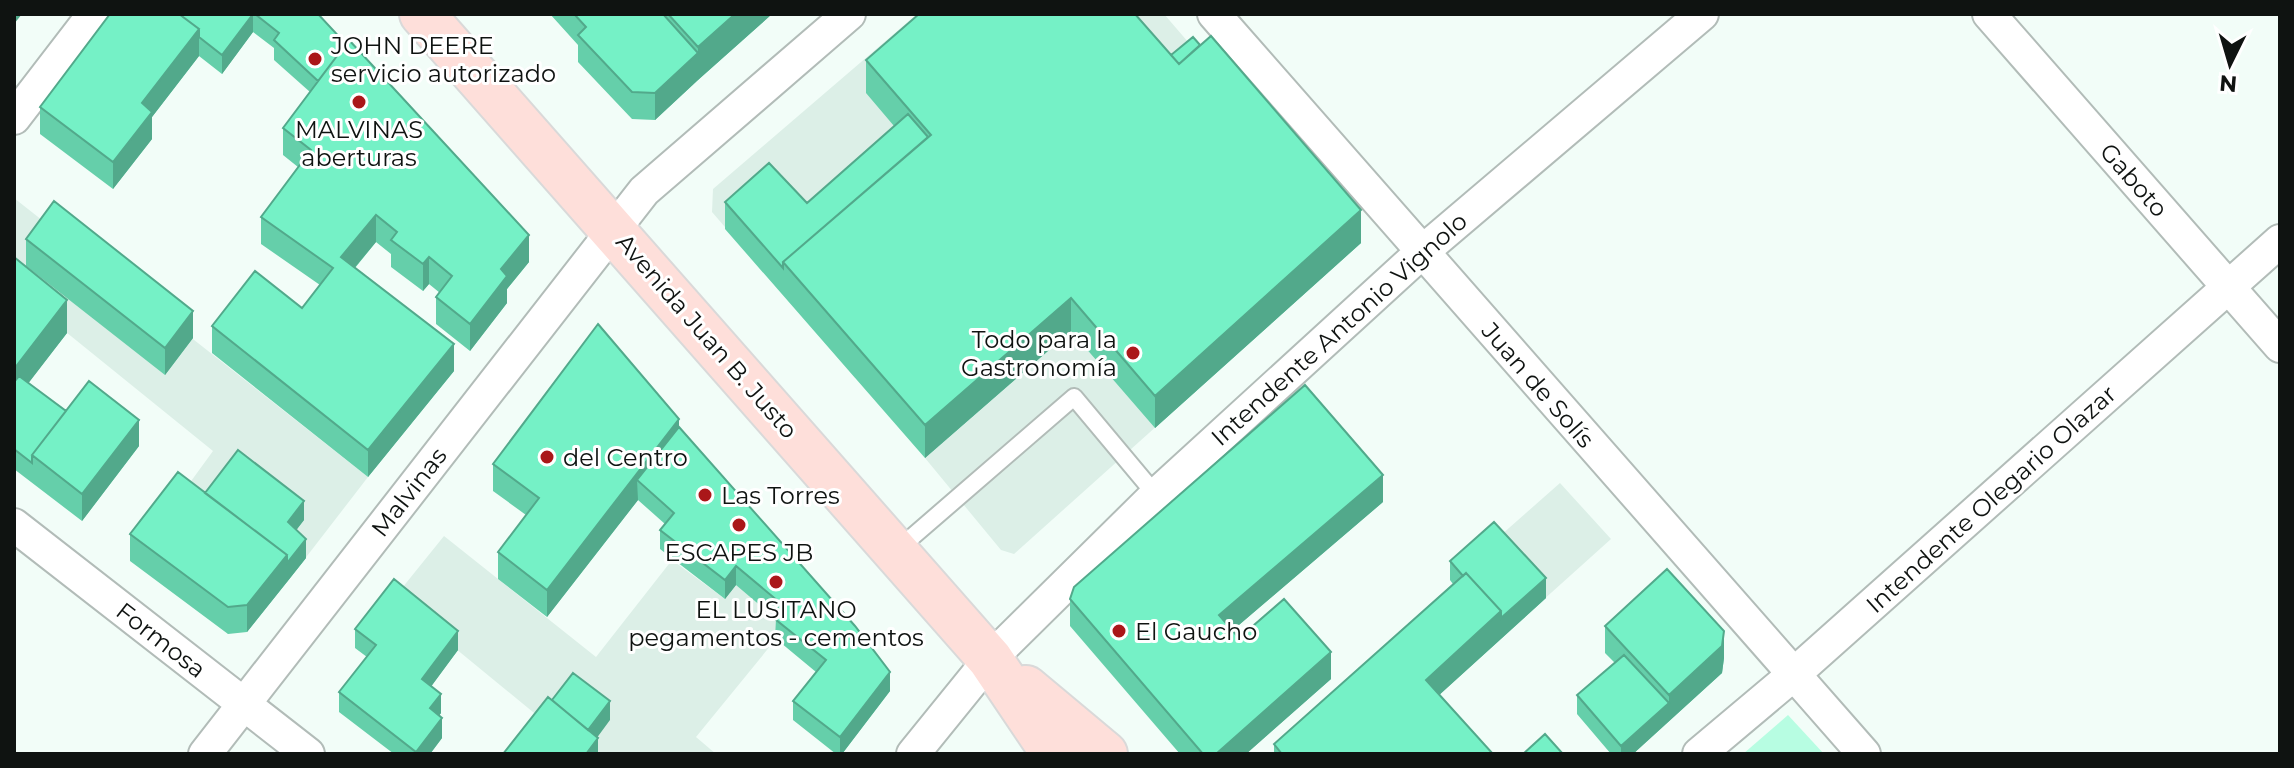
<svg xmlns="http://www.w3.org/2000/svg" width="2294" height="768" font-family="Montserrat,sans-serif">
<rect width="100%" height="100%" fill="#f2fdf8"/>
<path fill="#dcefe7" d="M 917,14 L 1164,14 L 1361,243 L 1014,554 L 1001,550 L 925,458 L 1003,250 L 855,378 L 712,212 L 713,189 Z
M 14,198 L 368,477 L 287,582 L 178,499 L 213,451 L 14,290 Z
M 1560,483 L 1611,539 L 1501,638 L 1450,580 Z
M 444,536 L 596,657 L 672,560 L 725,599 L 765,546 L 811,596 L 696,737 L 716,754 L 584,754 L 394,598 Z"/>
<path fill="#b7fde2" d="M 1788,715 L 1824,754 L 1743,754 Z"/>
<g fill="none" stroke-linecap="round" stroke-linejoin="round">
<defs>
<path id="lane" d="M 897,550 L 1074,397 L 1156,495"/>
<path id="street" d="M 1214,14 L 1864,754
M 1989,14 L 2280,346
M 14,118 L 94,14
M 14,525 L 308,754
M 205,754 L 644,191 L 849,14
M 913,754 L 990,659 L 1156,495 L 1422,252 L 1702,14
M 1699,754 L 1793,675 L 2280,241"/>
<path id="primary" d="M 422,14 L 990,659 L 1054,754
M 1026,688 L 1105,754"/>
</defs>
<use href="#lane" stroke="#b2bcb8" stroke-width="20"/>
<use href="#street" stroke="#b2bcb8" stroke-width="36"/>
<use href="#primary" stroke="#d9d9d9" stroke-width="48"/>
<use href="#lane" stroke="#fff" stroke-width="16"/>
<use href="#street" stroke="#fff" stroke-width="32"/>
<use href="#primary" stroke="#fedfda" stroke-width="44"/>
</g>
<path fill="#65cfaa" d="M 110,14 L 318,14 L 529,262 L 507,289 L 507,303 L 470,351 L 436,324 L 436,297 L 440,293 L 429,284 L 423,291 L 391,267 L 391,254 L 376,242 L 355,268 L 454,371 L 368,477 L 212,353 L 212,326 L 302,308 L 320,285 L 261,244 L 261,217 L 298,167 L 283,155 L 283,128 L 310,92 L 274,60 L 274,48 L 253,32 L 222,74 L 199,56 L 152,117 L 152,139 L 113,189 L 40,134 L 40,107 Z
M 550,14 L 772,14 L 698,80 L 655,120 L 632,119 L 578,62 L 578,45 Z
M 1171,55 L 1361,243 L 1155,428 L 1071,331 L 925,458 L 725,229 L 725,202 L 807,203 L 894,126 L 866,93 L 866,60 Z
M 26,239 L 193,338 L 165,375 L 26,266 Z
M 14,257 L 67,333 L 28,383 L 66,411 L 139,446 L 82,521 L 14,469 Z
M 679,427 L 890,691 L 842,754 L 836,754 L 793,720 L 793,701 L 816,672 L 775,638 L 776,619 L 736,585 L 725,599 L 660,549 L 660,530 L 665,524 L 638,500 L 547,617 L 498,579 L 498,552 L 526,515 L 493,491 L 493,464 Z
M 1383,502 L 1233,630 L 1239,638 L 1331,679 L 1246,754 L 1180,754 L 1070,626 L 1070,599 Z
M 304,520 L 296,530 L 306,558 L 247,632 L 228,634 L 130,561 L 130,534 Z
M 1450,561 L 1546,598 L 1439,695 L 1493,754 L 1274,754 L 1274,744 L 1453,584 L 1450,580 Z
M 1605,626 L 1724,658 L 1722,673 L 1633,754 L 1611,754 L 1577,714 L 1577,695 L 1615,663 L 1605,653 Z
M 355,629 L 458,650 L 431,686 L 441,713 L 439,716 L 442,738 L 430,754 L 394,754 L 339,712 L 339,692 L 367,657 L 355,648 Z"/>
<path fill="#52a98b" d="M 14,14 L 22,14 L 14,24 Z
M 253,14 L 253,32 L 222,74 L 222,55 Z
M 735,14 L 772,14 L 698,80 L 655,120 L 655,93 L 698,53 L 698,47 Z
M 199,29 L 199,56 L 152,117 L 152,139 L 113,189 L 113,162 L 142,103 Z
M 1361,210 L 1361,243 L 1155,428 L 1155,396 Z
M 376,215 L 376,242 L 341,284 L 341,257 Z
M 529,235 L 529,262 L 507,289 L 507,303 L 470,351 L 470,324 L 501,269 Z
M 429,257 L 429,284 L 423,291 L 423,264 Z
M 1071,298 L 1071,331 L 925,458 L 925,425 Z
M 67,300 L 67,333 L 14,402 L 14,369 Z
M 193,311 L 193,338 L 165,375 L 165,348 Z
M 454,344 L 454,371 L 368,477 L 368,450 Z
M 679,419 L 679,446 L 637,480 L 638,500 L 547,617 L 547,590 Z
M 139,420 L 139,446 L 82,521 L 82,494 Z
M 1383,475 L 1383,502 L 1219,642 L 1219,615 Z
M 304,501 L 304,520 L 288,541 L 288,522 Z
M 306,539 L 306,558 L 287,582 L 287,563 Z
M 287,555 L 287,582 L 247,632 L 247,605 Z
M 736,566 L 736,585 L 725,599 L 725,580 Z
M 1546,578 L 1546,598 L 1426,707 L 1426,680 L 1501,611 Z
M 458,631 L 458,650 L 422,699 L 422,679 Z
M 1724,631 L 1724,658 L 1722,673 L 1633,754 L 1621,754 L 1621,746 L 1669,703 L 1669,695 Z
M 1331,652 L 1331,679 L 1246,754 L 1216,754 Z
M 890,672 L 890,691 L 842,754 L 840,754 L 840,737 Z
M 441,694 L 441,713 L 430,728 L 430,708 Z
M 610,701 L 610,720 L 585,754 L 585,735 Z
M 442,718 L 442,738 L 430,754 L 416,754 L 416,752 Z
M 598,738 L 598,754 L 586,754 Z"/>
<path fill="#75f1c6" stroke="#52a98b" stroke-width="2" d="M 110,14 L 179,14 L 199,29 L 142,103 L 152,112 L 113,162 L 40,107 Z
M 179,14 L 253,14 L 222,55 L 199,37 L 199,29 Z
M 255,14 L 318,14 L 346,44 L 318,81 L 274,40 L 279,33 Z
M 574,14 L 663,14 L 698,53 L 655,93 L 632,92 L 578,35 L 586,27 Z
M 668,14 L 735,14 L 698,47 Z
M 919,14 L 1135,14 L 1179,64 L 1211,36 L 1361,210 L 1155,396 L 1071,298 L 925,425 L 783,262 L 931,135 L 866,60 Z
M 1193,37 L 1200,45 L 1179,64 L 1171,55 Z
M 349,40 L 529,235 L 501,269 L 507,276 L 470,324 L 436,297 L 452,276 L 429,257 L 423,264 L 391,240 L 397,232 L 376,215 L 341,257 L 454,344 L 368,450 L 212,326 L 255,271 L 302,308 L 333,268 L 261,217 L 311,150 L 283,128 Z
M 908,114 L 928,137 L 783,262 L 783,268 L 725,202 L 769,163 L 807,203 Z
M 54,201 L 193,311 L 165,348 L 26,239 Z
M 14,257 L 67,300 L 14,369 Z
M 598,324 L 679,419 L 547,590 L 498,552 L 539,498 L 493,464 Z
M 19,376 L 66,411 L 32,455 L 32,463 L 14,449 L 14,382 Z
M 89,381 L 139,420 L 82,494 L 32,455 Z
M 1305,385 L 1383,475 L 1219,615 L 1239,638 L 1284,599 L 1331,652 L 1216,754 L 1203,754 L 1070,599 L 1074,587 Z
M 679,427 L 855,626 L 890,672 L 840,737 L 793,701 L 826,660 L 775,619 L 785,607 L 736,566 L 725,580 L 660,530 L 674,513 L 637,480 Z
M 238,450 L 304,501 L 288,522 L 306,539 L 287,563 L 287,555 L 205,493 Z
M 178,472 L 287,555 L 247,605 L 228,607 L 130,534 Z
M 1494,522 L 1546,578 L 1501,618 L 1501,611 L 1466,573 L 1463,576 L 1450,561 Z
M 1667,569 L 1724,631 L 1722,646 L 1669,695 L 1605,626 Z
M 1466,573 L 1501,611 L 1426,680 L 1493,754 L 1282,754 L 1274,744 Z
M 394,579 L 458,631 L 422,679 L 441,694 L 430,708 L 442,718 L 416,752 L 339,692 L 376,645 L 355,629 Z
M 1624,655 L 1669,703 L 1621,746 L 1577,695 Z
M 573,673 L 610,701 L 588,730 L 552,700 Z
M 548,697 L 598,738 L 586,754 L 503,754 Z
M 1545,734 L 1563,754 L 1523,754 Z"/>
<g fill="#aa1719" stroke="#fff" stroke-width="3">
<circle cx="315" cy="59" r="8"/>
<circle cx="359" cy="102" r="8"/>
<circle cx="1133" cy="353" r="8"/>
<circle cx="547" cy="457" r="8"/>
<circle cx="705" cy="495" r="8"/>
<circle cx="739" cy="525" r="8"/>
<circle cx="776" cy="582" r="8"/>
<circle cx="1119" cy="631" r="8"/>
</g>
<g text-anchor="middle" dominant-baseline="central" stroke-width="6" stroke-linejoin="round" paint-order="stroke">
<g font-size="24" fill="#0f1311" stroke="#fff" text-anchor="start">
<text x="331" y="45">JOHN DEERE<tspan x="331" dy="28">servicio autorizado</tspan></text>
<text x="359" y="129" text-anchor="middle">MALVINAS<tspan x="359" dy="28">aberturas</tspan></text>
<text x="1117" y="339" text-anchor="end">Todo para la<tspan x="1117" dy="28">Gastronomía</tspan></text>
<text x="563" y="457">del Centro</text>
<text x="721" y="495">Las Torres</text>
<text x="739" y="552" text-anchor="middle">ESCAPES JB</text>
<text x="776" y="609" text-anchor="middle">EL LUSITANO<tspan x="776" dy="28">pegamentos - cementos</tspan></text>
<text x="1135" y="631">El Gaucho</text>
</g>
<g font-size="24" fill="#0f1311" stroke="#fff">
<text transform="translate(2134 180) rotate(49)">Gaboto</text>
<text transform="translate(1339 329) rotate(-42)">Intendente Antonio Vignolo</text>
<text transform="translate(707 336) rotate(49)">Avenida Juan B. Justo</text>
<text transform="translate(1538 385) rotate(49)">Juan de Solís</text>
<text transform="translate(409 492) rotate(-52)">Malvinas</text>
<text transform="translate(1991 499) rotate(-42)">Intendente Olegario Olazar</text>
<text transform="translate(161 640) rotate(38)">Formosa</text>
</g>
</g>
<rect width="2294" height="768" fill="none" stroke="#0f1311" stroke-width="32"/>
<g transform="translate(2230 64) rotate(185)" stroke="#ffffff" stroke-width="6" paint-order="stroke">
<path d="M0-6L14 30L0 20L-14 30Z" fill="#0f1311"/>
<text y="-12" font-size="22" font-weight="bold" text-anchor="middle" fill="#0f1311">N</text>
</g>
</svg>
